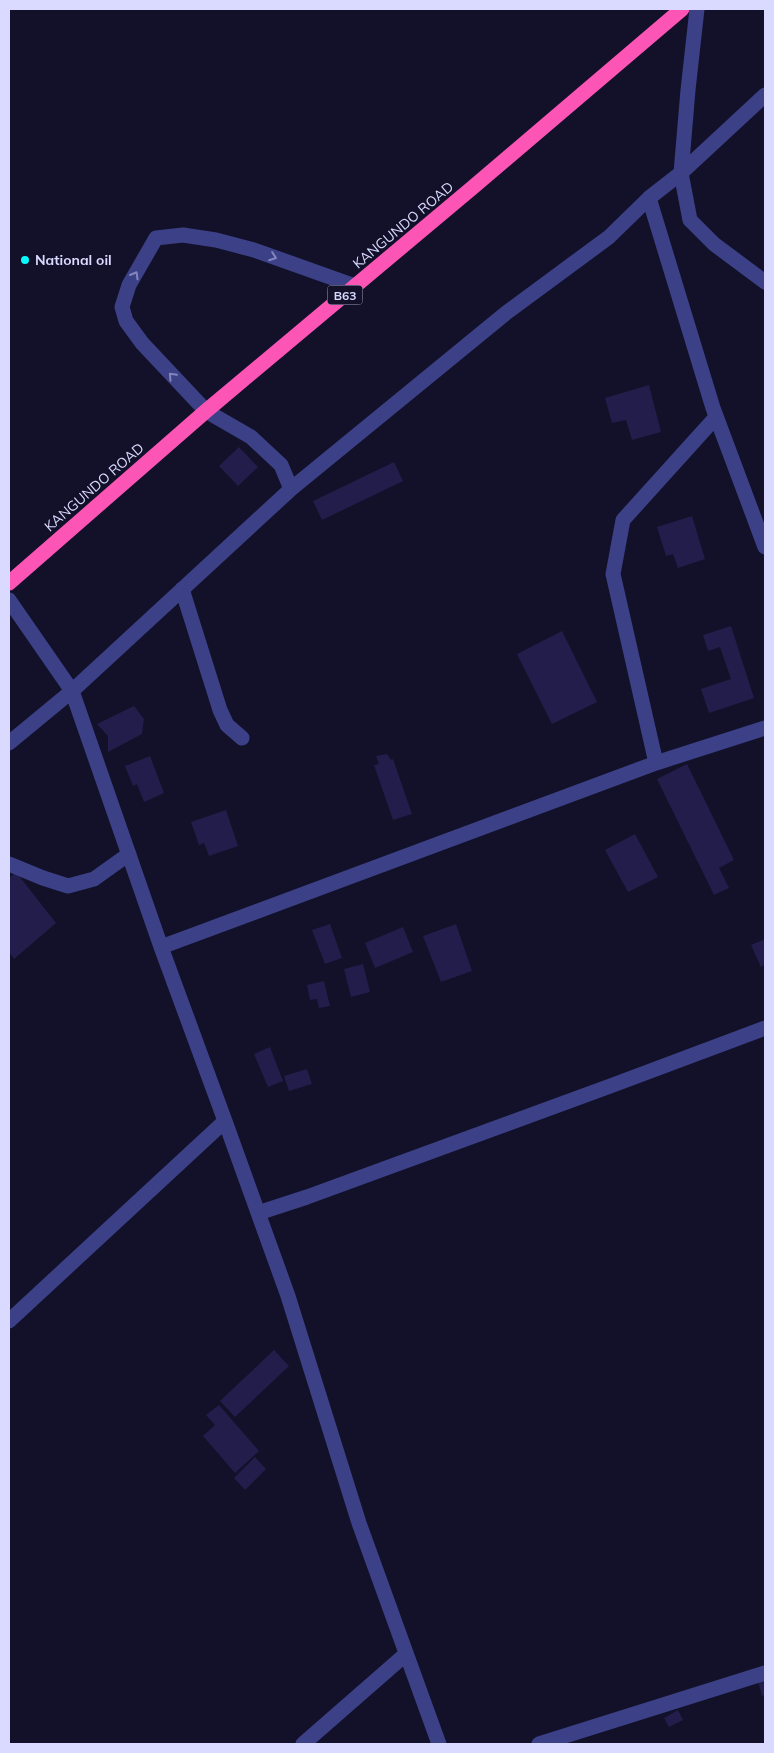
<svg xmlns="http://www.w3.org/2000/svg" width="774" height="1753" font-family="Mulish,sans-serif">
<rect width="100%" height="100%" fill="#121129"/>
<path fill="#221d4a" d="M 649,385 L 661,432 L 632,440 L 626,420 L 612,423 L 605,398 Z
M 239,447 L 258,467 L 238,486 L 219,466 Z
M 394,462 L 403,481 L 322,520 L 313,501 Z
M 692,516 L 705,559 L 678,568 L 673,554 L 666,556 L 657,527 Z
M 731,626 L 754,698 L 709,713 L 701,689 L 731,679 L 720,647 L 708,651 L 703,635 Z
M 562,631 L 597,702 L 552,724 L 517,654 Z
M 134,706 L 144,719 L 142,734 L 108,752 L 108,736 L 97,724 Z
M 387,754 L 391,760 L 393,759 L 412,814 L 393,820 L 374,765 L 379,764 L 376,756 Z
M 150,756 L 164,793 L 144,802 L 137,784 L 133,786 L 125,766 Z
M 687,764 L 734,860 L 719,868 L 729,888 L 714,895 L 657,779 Z
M 226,810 L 238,846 L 209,856 L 204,843 L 199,845 L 191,822 Z
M 635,834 L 658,877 L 628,892 L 605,850 Z
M 16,872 L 56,923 L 14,959 L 9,952 L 9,878 Z
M 330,924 L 342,958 L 325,964 L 312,930 Z
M 456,924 L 472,971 L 441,982 L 423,936 Z
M 403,927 L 413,952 L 375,968 L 365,943 Z
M 765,939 L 765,964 L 761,967 L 751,945 Z
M 363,964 L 370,992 L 351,997 L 344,969 Z
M 324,981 L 330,1006 L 319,1008 L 317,999 L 310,1000 L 307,985 Z
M 270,1047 L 283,1081 L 268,1087 L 254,1054 Z
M 307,1069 L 312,1084 L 289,1091 L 284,1076 Z
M 274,1350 L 289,1366 L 235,1417 L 220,1401 Z
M 219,1405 L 259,1451 L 235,1473 L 203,1436 L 215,1425 L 206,1415 Z
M 255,1457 L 266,1469 L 245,1490 L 234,1478 Z
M 765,1679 L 765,1695 L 762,1696 L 758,1681 Z
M 678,1710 L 683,1720 L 669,1727 L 664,1718 Z"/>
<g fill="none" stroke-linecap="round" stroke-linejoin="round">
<path stroke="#3c4087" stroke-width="15" d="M 697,9 L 688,90 L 681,173 L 690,220 L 714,244 L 765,282
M 649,198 L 713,408 L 765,547
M 291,489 L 281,465 L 251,437 L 206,411 L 142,343 L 126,321 L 122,307 L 129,285 L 156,238 L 183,235 L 216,240 L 254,250 L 355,286
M 182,589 L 220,710 L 227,725 L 242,738
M 9,600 L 72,691 L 161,947 L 225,1121 L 9,1321
M 9,743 L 72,691 L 291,489 L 506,313 L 609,237 L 649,198 L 681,173 L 765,95
M 656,763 L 613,574 L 623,520 L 716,417
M 9,864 L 43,878 L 68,886 L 94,879 L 129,854
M 161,947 L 656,763 L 765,728
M 225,1121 L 288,1296 L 359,1523 L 439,1744
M 258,1213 L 307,1197 L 613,1085 L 765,1028
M 303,1744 L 406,1654
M 539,1744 L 765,1673"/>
<path stroke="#fd55b5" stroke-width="15" d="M 9,583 L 206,411 L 472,188 L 682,9"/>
</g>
<defs><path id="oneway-chevron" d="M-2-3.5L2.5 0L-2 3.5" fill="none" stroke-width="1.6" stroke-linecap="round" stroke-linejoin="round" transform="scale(1.25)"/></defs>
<g stroke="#8385bd">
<use href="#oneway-chevron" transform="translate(273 257) rotate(20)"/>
<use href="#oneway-chevron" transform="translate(135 275) rotate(-60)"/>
<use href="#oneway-chevron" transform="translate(172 376) rotate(-133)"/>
</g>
<circle fill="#07fafc" stroke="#121129" stroke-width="2" cx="25" cy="260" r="5"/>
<g text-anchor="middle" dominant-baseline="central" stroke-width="4" stroke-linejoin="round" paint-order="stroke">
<rect fill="#121129" stroke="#9e9dbf" stroke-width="1" x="327.5" y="285.5" width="35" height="19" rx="4"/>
<g font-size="12" font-weight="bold" fill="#dad9ff">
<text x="345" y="295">B63</text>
</g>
<g font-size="14" fill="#dad9ff" stroke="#121129">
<text transform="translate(403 225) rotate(-40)">KANGUNDO ROAD</text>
<text transform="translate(94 487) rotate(-41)">KANGUNDO ROAD</text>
</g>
<g font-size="14" font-weight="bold" fill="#dad9ff" stroke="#121129" text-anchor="start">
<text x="35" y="260">National oil</text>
</g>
</g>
<rect width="774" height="1753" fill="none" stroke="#dad9ff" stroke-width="20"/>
</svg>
